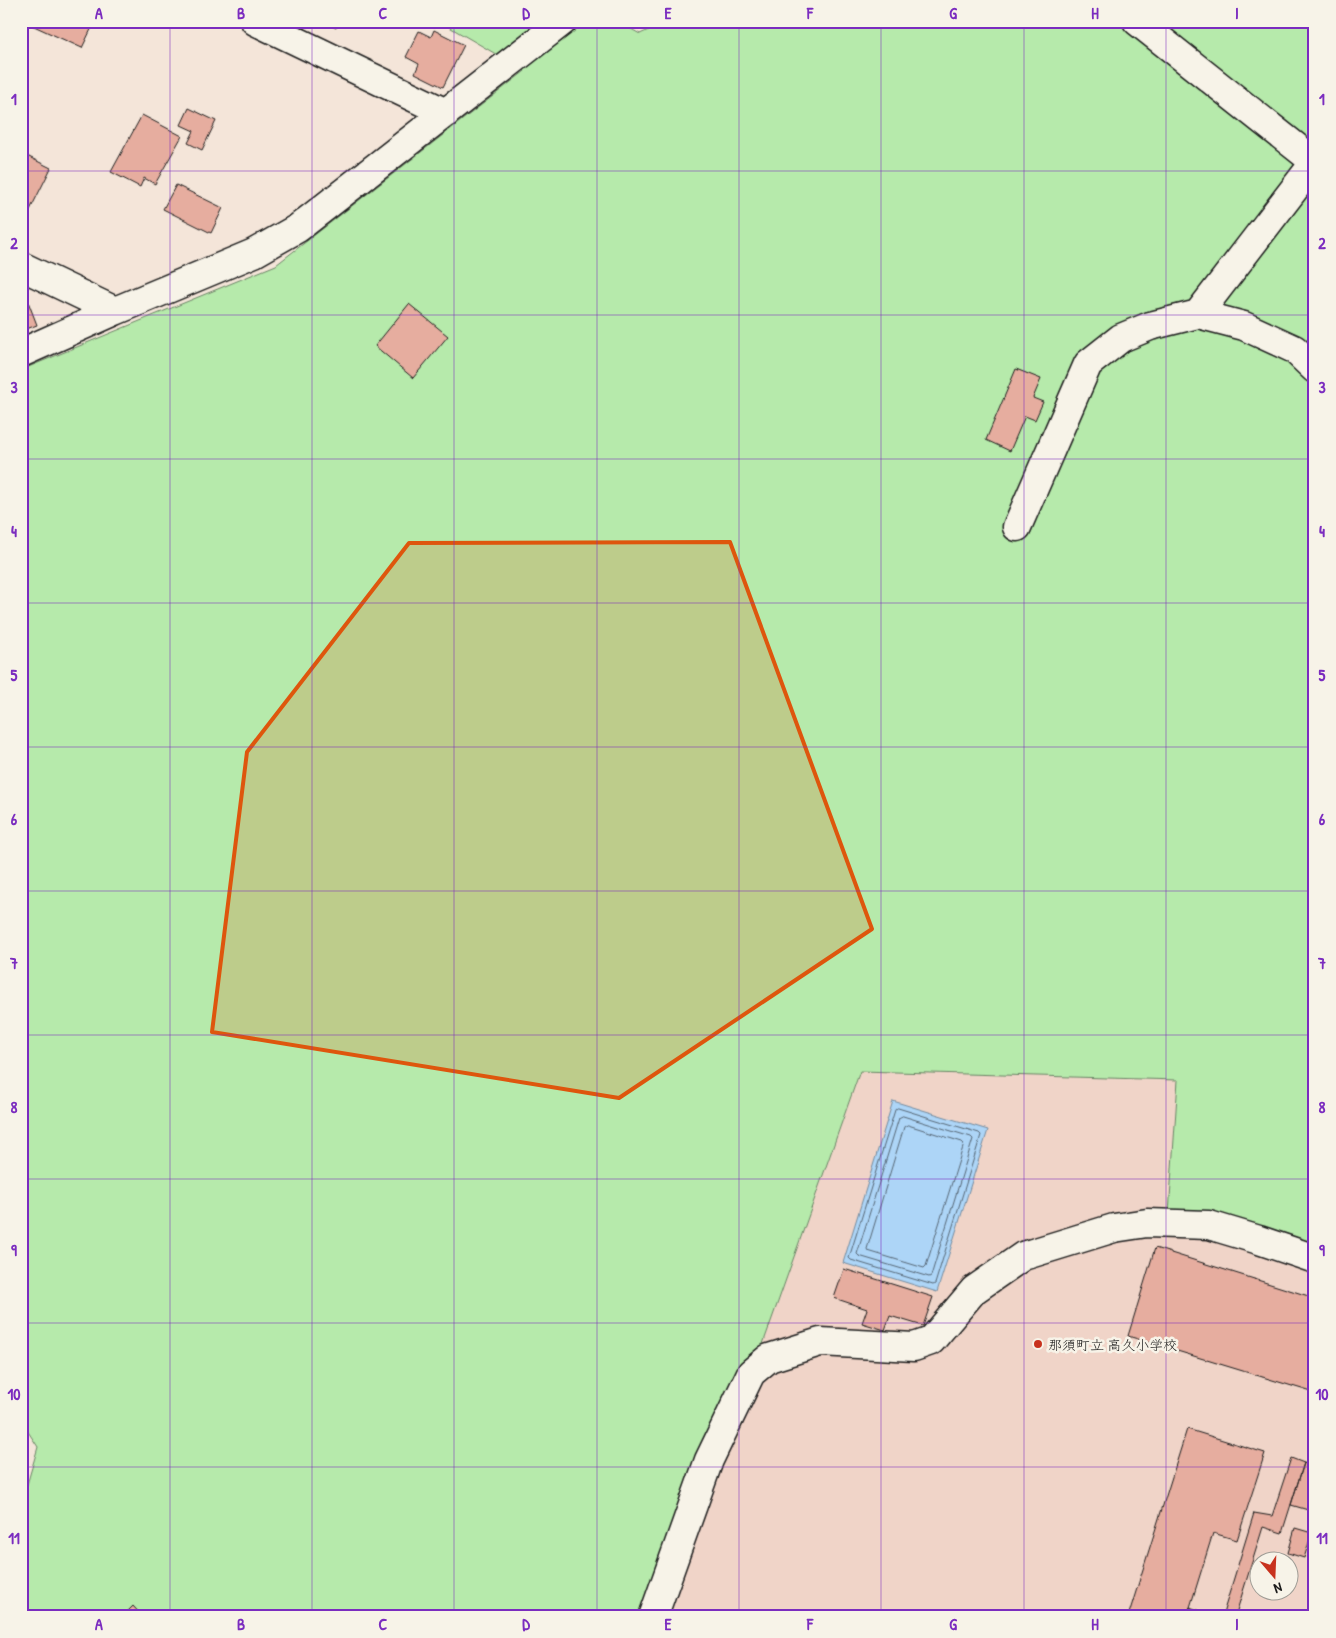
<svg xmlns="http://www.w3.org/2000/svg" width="1336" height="1638" font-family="'Patrick Hand','Klee One',sans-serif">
<rect width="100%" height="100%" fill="#f4e5d9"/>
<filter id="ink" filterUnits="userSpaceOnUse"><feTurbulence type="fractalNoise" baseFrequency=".02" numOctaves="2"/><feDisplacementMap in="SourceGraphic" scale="10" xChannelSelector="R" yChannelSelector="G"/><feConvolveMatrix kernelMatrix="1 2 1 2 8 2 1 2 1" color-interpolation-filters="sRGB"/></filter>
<g filter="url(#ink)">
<path fill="#f0d4c8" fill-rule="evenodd" d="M 860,1071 L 1178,1080 L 1169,1213 L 1315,1265 L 1315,1617 L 666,1617 ZM 1258,1560 L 1288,1560 L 1288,1590 L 1258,1590 Z"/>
<path fill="#b6eaab" stroke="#698364" d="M 439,21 L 617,21 L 640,34 L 668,21 L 1315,21 L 1315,1265 L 1169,1213 L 1178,1080 L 860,1071 L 666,1617 L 21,1617 L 21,1505 L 38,1447 L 21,1421 L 21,370 L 276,265 L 525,71 Z"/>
<path fill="#add5f7" stroke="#738b9f" d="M 893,1101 L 988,1130 L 937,1292 L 843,1263 Z"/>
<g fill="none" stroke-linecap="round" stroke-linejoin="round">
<path stroke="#566674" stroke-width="1" d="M 898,1108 L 979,1133 L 981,1135 L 935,1284 L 933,1285 L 851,1260 L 849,1258 L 895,1110 Z
M 903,1116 L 971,1137 L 973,1139 L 931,1276 L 929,1277 L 859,1256 L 857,1254 L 899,1118 Z
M 908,1125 L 962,1142 L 964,1144 L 926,1266 L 924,1268 L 868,1251 L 867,1249 L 904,1127 Z"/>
</g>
<path fill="#e6ad9f" stroke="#1c1c1c" d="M 23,21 L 95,21 L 82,48 Z
M 323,21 L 340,21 L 336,28 Z
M 434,30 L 464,45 L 443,87 L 415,73 L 419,64 L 406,57 L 419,31 L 431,37 Z
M 189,108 L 216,121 L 202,150 L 188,143 L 194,131 L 181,125 Z
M 142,115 L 182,136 L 155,184 L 144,178 L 140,187 L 111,172 Z
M 21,153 L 51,168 L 21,228 Z
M 176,185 L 223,208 L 211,233 L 163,209 Z
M 21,283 L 37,325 L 21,331 Z
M 409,304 L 448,336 L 413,378 L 375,346 Z
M 1016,369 L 1041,379 L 1033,398 L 1043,402 L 1035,420 L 1025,416 L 1010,451 L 986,440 Z
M 1155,1248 L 1315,1298 L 1315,1393 L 1128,1336 Z
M 844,1269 L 933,1297 L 923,1326 L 890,1316 L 885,1330 L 862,1323 L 867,1309 L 834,1298 Z
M 1187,1429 L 1265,1453 L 1237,1540 L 1213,1533 L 1187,1617 L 1128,1617 Z
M 1291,1458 L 1304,1463 L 1282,1533 L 1263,1527 L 1235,1617 L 1222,1617 L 1254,1513 L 1272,1516 Z
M 1304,1463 L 1315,1467 L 1315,1512 L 1291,1505 Z
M 1295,1528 L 1312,1533 L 1304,1558 L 1288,1553 Z
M 133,1606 L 143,1617 L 122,1617 Z
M 1190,1607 L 1216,1617 L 1187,1617 Z"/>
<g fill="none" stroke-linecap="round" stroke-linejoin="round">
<defs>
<path id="minor" d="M 255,21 L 446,113
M 1137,21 L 1315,162
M 21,266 L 115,311
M 1198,314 L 1315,162
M 21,353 L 115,311 L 254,253 L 298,228 L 563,21
M 1017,527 L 1088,364 L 1121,338 L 1150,326 L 1198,314 L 1244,326 L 1294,349 L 1315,369
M 653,1617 L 709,1460 L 751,1373 L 769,1358 L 820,1342 L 914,1347 L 931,1341 L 974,1290 L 1023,1256 L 1114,1228 L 1147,1223 L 1209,1225 L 1259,1240 L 1315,1259"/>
</defs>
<use href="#minor" stroke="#1c1c1c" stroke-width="31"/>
<use href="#minor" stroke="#f7f3e8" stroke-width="28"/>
</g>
</g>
<path fill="#de560d" fill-opacity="0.2" stroke="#de560d" stroke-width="4" stroke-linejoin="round" d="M 730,542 L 872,929 L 619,1098 L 212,1032 L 247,752 L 409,543 Z"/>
<path fill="none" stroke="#7b2cbf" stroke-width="1" stroke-opacity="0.55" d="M 170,21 L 170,1617M 312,21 L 312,1617M 454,21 L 454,1617M 597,21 L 597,1617M 739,21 L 739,1617M 881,21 L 881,1617M 1024,21 L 1024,1617M 1166,21 L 1166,1617M 21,171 L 1315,171M 21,315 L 1315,315M 21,459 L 1315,459M 21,603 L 1315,603M 21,747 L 1315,747M 21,891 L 1315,891M 21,1035 L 1315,1035M 21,1179 L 1315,1179M 21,1323 L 1315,1323M 21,1467 L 1315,1467"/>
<circle fill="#c8321e" stroke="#f7f3e8" stroke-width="2" cx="1038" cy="1344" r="5"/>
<g text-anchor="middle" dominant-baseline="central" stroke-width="5" stroke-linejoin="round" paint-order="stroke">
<g font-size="14" fill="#1c1c1c" stroke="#f7f3e8" text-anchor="start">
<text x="1048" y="1344">那須町立 高久小学校</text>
</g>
</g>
<rect width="1336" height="1638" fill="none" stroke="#f7f3e8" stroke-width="55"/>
<g transform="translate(1274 1576) rotate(161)"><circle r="24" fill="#f7f3e8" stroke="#9f9d96"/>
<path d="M0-4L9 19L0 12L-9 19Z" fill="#c8321e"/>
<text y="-8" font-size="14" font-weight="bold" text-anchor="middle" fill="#1c1c1c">N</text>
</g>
<rect x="28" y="28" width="1280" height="1582" fill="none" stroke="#7b2cbf" stroke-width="2"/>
<g font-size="16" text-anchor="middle" font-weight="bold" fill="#7b2cbf">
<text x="99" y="19">A</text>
<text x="241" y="19">B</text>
<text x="383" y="19">C</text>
<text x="526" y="19">D</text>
<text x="668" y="19">E</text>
<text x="810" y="19">F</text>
<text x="953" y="19">G</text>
<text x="1095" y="19">H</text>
<text x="1237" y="19">I</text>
<text x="14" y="105">1</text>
<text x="1322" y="105">1</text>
<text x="14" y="249">2</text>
<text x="1322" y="249">2</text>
<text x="14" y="393">3</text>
<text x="1322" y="393">3</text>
<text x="14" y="537">4</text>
<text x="1322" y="537">4</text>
<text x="14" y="681">5</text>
<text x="1322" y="681">5</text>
<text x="14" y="825">6</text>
<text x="1322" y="825">6</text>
<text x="14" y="969">7</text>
<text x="1322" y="969">7</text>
<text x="14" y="1113">8</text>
<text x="1322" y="1113">8</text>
<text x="14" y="1256">9</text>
<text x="1322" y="1256">9</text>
<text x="14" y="1400">10</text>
<text x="1322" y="1400">10</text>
<text x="14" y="1544">11</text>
<text x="1322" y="1544">11</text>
<text x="99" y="1630">A</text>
<text x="241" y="1630">B</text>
<text x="383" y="1630">C</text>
<text x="526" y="1630">D</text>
<text x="668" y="1630">E</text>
<text x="810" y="1630">F</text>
<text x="953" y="1630">G</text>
<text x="1095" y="1630">H</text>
<text x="1237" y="1630">I</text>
</g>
</svg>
